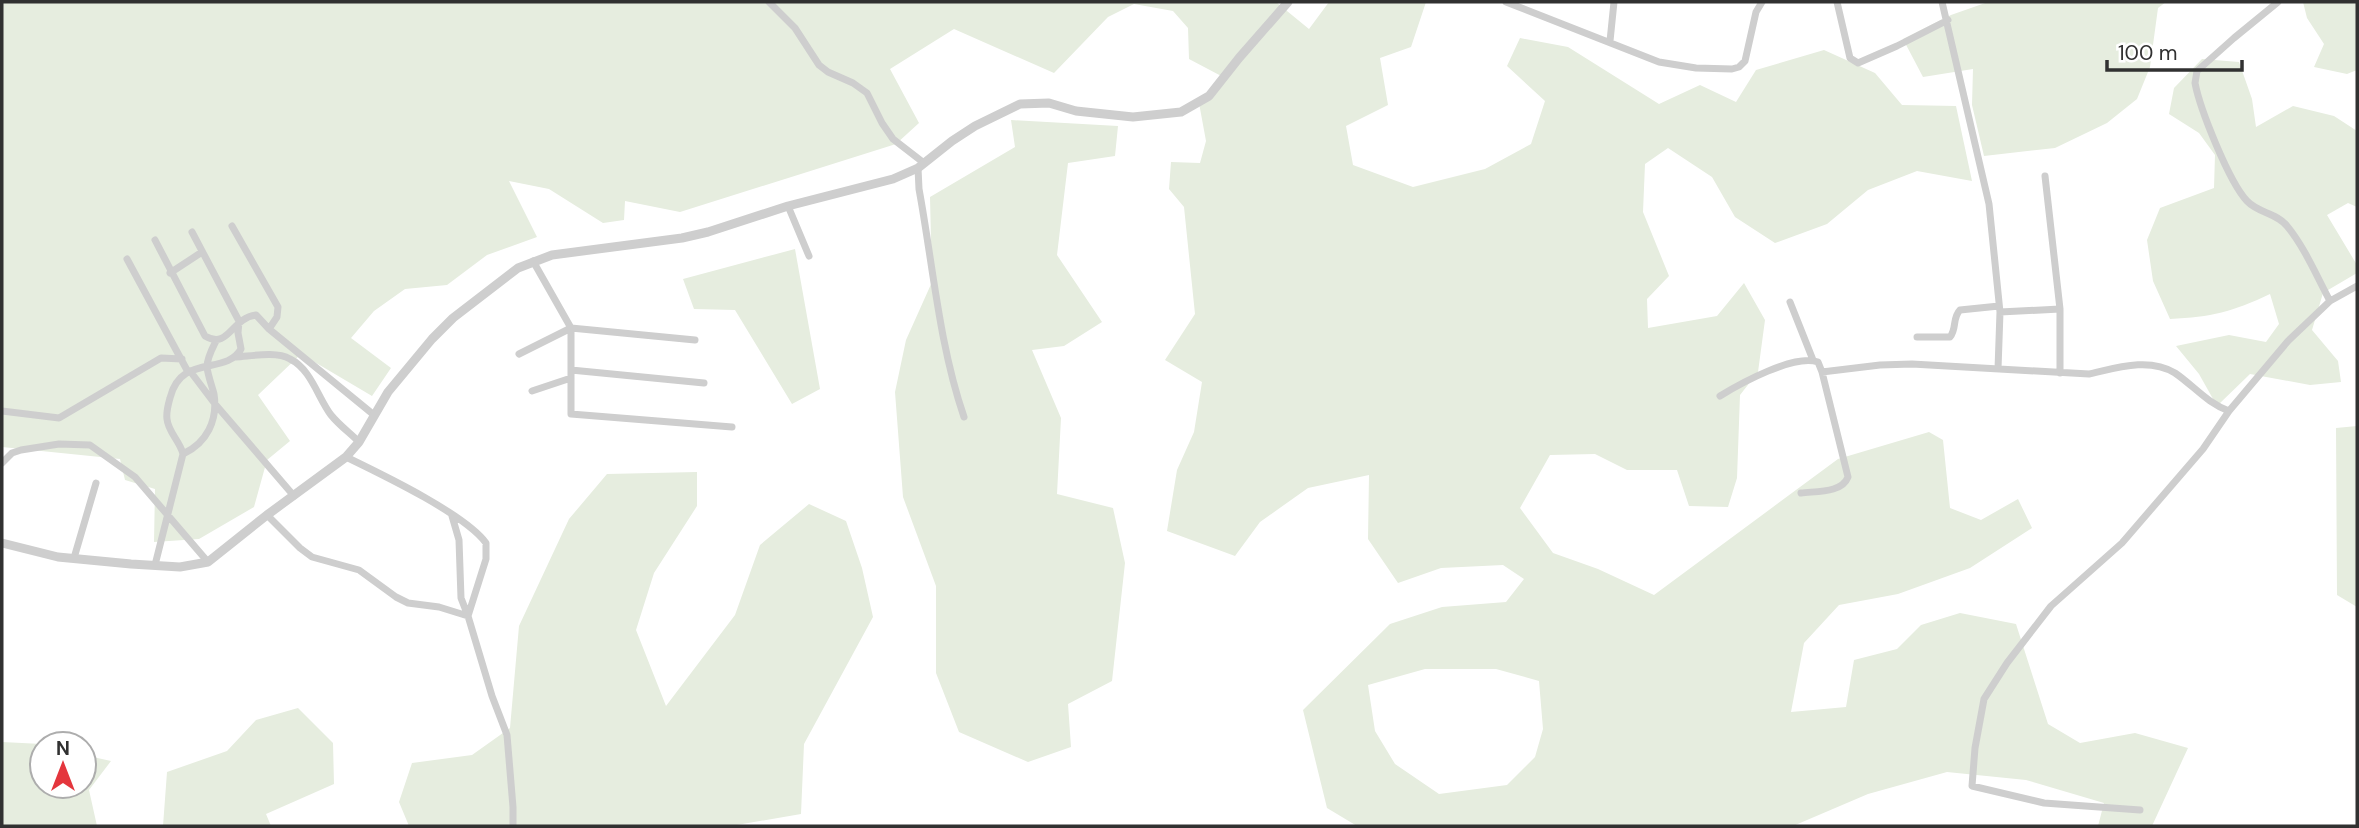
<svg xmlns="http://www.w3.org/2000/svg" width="2359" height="828" font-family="'DM Sans',sans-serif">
<rect width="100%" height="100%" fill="#fff"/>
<path fill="#e6eddf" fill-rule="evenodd" d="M 2,2 L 1276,2 L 1309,29 L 1329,2 L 1426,2 L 1411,47 L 1380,58 L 1388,105 L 1346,126 L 1353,165 L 1413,187 L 1485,169 L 1531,144 L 1545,101 L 1507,66 L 1520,38 L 1568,47 L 1659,104 L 1700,85 L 1736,102 L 1756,70 L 1824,50 L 1875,73 L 1902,105 L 1956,106 L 1972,181 L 1917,171 L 1868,190 L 1827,224 L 1775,243 L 1735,217 L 1712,177 L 1668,148 L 1645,164 L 1643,212 L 1669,276 L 1647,299 L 1648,328 L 1717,316 L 1744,283 L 1765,320 L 1758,372 L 1740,395 L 1737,478 L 1728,507 L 1689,506 L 1677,470 L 1627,470 L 1595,454 L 1550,455 L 1520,508 L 1553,553 L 1598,569 L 1654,595 L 1838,459 L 1929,432 L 1943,440 L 1950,508 L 1981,520 L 2018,499 L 2032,528 L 1970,568 L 1898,594 L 1839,605 L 1804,643 L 1791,712 L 1846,707 L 1854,660 L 1897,649 L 1921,625 L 1960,613 L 2016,624 L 2048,724 L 2080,743 L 2135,733 L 2188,748 L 2152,826 L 2098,826 L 2104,803 L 2026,780 L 1947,772 L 1868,794 L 1793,826 L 1357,826 L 1327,808 L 1303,710 L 1390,624 L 1442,607 L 1506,602 L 1524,579 L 1503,565 L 1441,568 L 1398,583 L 1368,539 L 1369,475 L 1308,488 L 1260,522 L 1235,556 L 1167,531 L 1177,470 L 1194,432 L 1202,382 L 1165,360 L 1195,314 L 1184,207 L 1169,189 L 1171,162 L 1200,163 L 1206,141 L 1199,103 L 1225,78 L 1189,59 L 1188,28 L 1173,11 L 1134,4 L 1108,17 L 1054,73 L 954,29 L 890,69 L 919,123 L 896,144 L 680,212 L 625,201 L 624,220 L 603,223 L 549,189 L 509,181 L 537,237 L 487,255 L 447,285 L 405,289 L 374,311 L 351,338 L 391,368 L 372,396 L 301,354 L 258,395 L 290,441 L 267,460 L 254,507 L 199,539 L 154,542 L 155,489 L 125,480 L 120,459 L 2,447 ZM 1425,669 L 1496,669 L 1539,681 L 1543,729 L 1535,757 L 1507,785 L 1439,794 L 1395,764 L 1375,731 L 1368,685 Z
M 1988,2 L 2166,2 L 2158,8 L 2150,67 L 2137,99 L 2107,123 L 2055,148 L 1984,156 L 1972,105 L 1973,69 L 1923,77 L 1903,39 L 1951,15 Z
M 2303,2 L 2357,2 L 2357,70 L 2347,74 L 2314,67 L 2324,44 L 2307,18 Z
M 2202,59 L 2239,62 L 2252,99 L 2256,127 L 2293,106 L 2334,116 L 2357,131 L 2357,207 L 2348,203 L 2327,215 L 2357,265 L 2357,273 L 2323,293 L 2312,330 L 2338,361 L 2341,382 L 2310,385 L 2250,374 L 2217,406 L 2199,374 L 2176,346 L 2229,335 L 2266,342 L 2279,324 L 2270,294 C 2232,312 2212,317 2170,319 L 2153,281 L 2147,240 L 2160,208 L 2214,188 L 2215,155 L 2199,133 L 2169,114 L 2174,88 Z
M 1011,120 L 1118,126 L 1115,156 L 1068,163 L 1057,255 L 1102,322 L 1064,346 L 1032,350 L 1061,418 L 1057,494 L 1113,508 L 1125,563 L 1112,681 L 1068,704 L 1071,747 L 1028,762 L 959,732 L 936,673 L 936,586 L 903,497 L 895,392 L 906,340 L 932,282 L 930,197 L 1015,147 Z
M 795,249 L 820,389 L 792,404 L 735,310 L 694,309 L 683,279 Z
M 2357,426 L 2357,607 L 2337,595 L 2336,428 Z
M 697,472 L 697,506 L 654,573 L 636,630 L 666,706 L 735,615 L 760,545 L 809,504 L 846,521 L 862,568 L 873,617 L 804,744 L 801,814 L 731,826 L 409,826 L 399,802 L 412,763 L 472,755 L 510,728 L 519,626 L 569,519 L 607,474 Z
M 298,708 L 333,743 L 334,784 L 266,814 L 271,826 L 163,826 L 167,772 L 227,751 L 256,720 Z
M 2,742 L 42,744 L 42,786 L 84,786 L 84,755 L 111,761 L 89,790 L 97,826 L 2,826 Z"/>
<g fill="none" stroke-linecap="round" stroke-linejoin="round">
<path stroke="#cecece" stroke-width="7" d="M 769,2 L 795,28 L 819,65 L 828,72 L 853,83 L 867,93 L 882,123 L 893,139 L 924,163
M 1506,2 L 1659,62 L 1696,68 L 1732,69 L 1739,67 L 1745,61 L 1756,12 L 1762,2
M 1837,2 L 1850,58 L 1858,63 L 1897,46 L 1948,20
M 1942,2 L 1989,204 L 2000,312
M 2278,2 L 2234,38 L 2197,71 L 2195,83 C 2200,109 2229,182 2247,201 C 2258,213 2277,213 2287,226 C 2305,248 2317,277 2330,301
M 1610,41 L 1614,2
M 918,168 L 919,189 C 933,265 939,344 964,417
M 2045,176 L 2060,309 L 2060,373
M 788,206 L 809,256
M 232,226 L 278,307 L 277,317 L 269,329
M 155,240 L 205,336 C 229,350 231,318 256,315 L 269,329 L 374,415
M 127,259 L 188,372
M 533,261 L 571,328 L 695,340
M 170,273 L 202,252
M 1790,302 L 1813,360
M 1917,337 L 1950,337 C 1957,329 1952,318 1960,310 L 1999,306
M 519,354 L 571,328 L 571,414 L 732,427
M 236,357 C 252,356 276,351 290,359 C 311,369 318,398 331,415 C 339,425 350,433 359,442
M 1998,369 L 2000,312 L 2060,309
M 571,370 L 704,383
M 190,371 L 215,404 L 294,496
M 532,391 L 571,378
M 1720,396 C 1741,383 1794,354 1818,362 L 1822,372 L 1880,365 L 1912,364 L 2089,374 C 2116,368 2149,357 2175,373 C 2194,386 2207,403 2229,411
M 2,411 L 59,418 L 161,358 L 182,359
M 183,454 C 207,443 218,420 214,394 C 212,386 208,376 207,367 C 207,358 212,349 216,341
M 346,457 C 381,474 465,514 486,543 L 486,559 L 468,616 L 492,696 L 507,735 L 513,807 L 513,826
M 2,463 L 12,453 L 21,450 L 59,444 L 90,445 L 135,477 L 208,562
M 1801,493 C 1817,491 1842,493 1848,477 L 1822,372
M 267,515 L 300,548 L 312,557 L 359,570 L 396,597 L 408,603 L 439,607 L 468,616
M 452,516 L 459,540 L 461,598 L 468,616
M 74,558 L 96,483
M 155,565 L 183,454 C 180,441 168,432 167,419 C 166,412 168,405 170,398 C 181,353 226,376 241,349 L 238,333 L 239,321 L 192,232
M 2140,810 L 2044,803 L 1972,786 L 1975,748 L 1984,699 L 2007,663 L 2051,606 L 2122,543 L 2203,449 L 2229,411 L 2288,341 L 2330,301 L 2357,286"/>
<path stroke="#cecece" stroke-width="9" d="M 2,543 L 58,557 L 131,564 L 180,567 L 208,562 L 267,515 L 346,457 L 359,442 L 388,392 L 432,339 L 453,318 L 518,268 L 552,255 L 682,238 L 708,232 L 788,206 L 893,179 L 918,168 L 952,141 L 975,126 L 1020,104 L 1049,103 L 1076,111 L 1133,117 L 1181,112 L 1209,96 L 1239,58 L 1288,2"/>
</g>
<rect width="2359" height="828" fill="none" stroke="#313131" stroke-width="7"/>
<g transform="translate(63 765)"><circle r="33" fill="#ffffff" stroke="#adadad" stroke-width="2"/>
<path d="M0-5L12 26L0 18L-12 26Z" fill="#e4363d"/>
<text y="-10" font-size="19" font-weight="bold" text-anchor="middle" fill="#313131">N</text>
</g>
<path d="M2107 60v10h135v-10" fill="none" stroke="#313131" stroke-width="3.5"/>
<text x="2118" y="60" font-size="21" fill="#313131" stroke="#ffffff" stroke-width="5" paint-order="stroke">100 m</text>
</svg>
